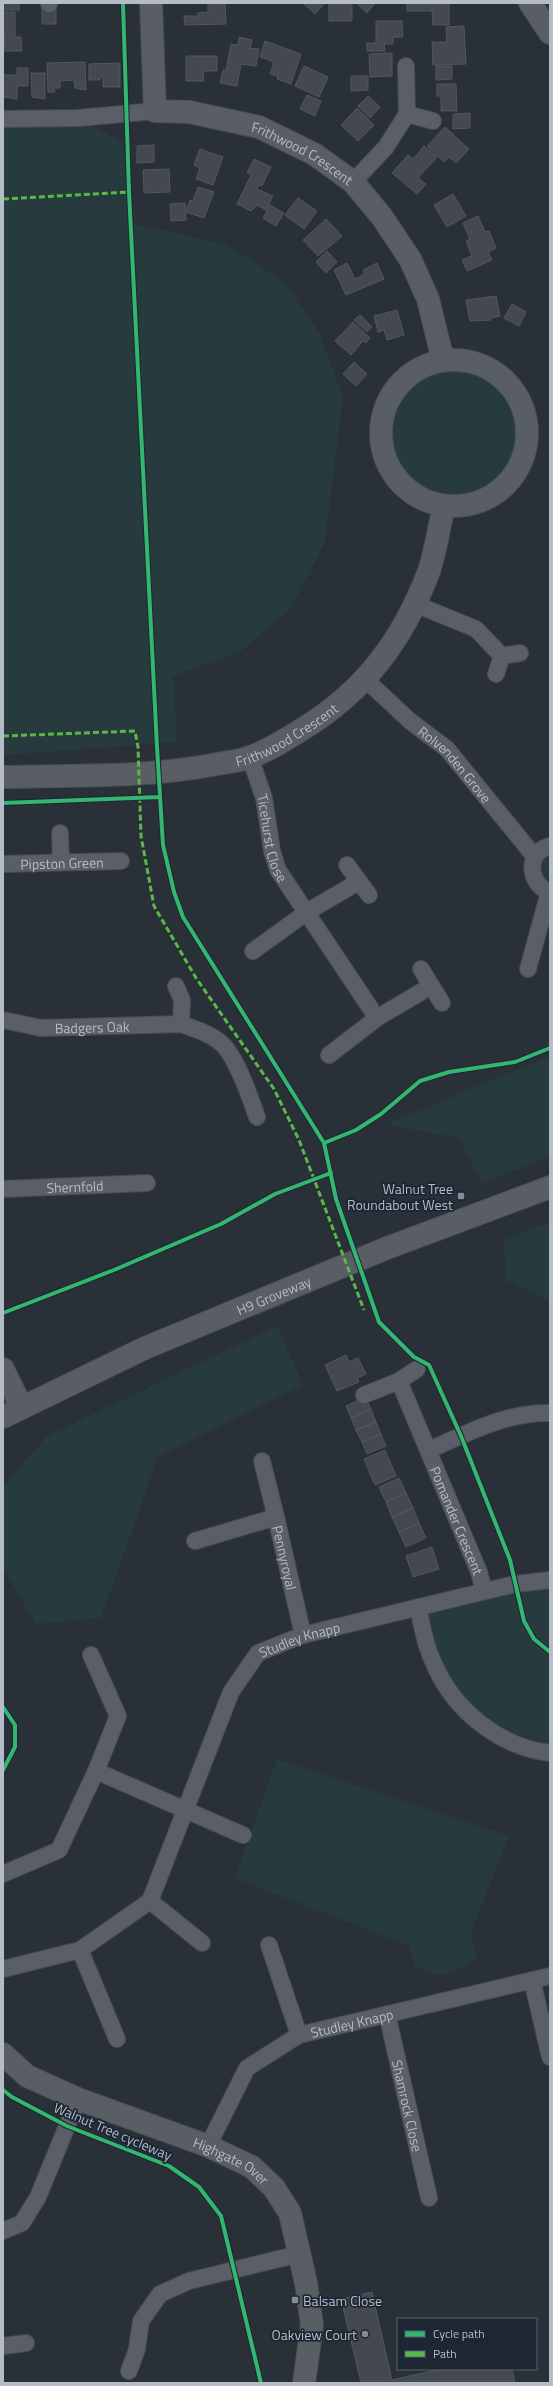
<svg xmlns="http://www.w3.org/2000/svg" width="553" height="2386" font-family="'Titillium Web',sans-serif">
<rect width="100%" height="100%" fill="#2a3038"/>
<path fill="#273a3e" d="M 78,118 L 123,142 L 131,223 L 227,245 L 284,282 L 319,332 L 343,397 L 325,542 L 291,608 L 241,651 L 173,676 L 177,742 L 3,755 L 3,119 Z
M391 433a63 63 0 1 1 126 0a63 63 0 1 1-126 0Z
M 550,854 L 550,884 L 541,876 C 540,866 540,860 550,854 Z
M 550,1056 L 550,1157 L 482,1183 L 458,1138 L 386,1124 Z
M 550,1222 L 550,1301 L 506,1280 L 504,1240 Z
M 277,1326 L 303,1385 L 158,1457 L 101,1618 L 36,1624 L 3,1568 L 3,1486 L 47,1436 Z
M 530,1587 L 550,1588 L 550,1744 C 499,1734 450,1701 434,1649 C 430,1637 429,1622 427,1609 Z
M 277,1759 L 509,1836 L 471,1932 L 477,1959 L 452,1972 L 436,1975 L 415,1966 L 410,1946 L 235,1878 Z"/>
<path fill="#444950" stroke="#52575f" d="M 3,3 L 19,3 L 19,10 L 3,10 Z
M 208,3 L 225,3 L 226,24 L 185,25 L 184,16 L 198,16 L 198,13 L 208,12 Z
M 303,3 L 325,3 L 315,14 Z
M 329,3 L 352,3 L 352,21 L 329,21 Z
M 356,3 L 375,3 L 367,13 Z
M 407,3 L 449,3 L 449,25 L 433,25 L 432,11 L 407,11 Z
M 42,6 L 56,6 L 56,24 L 42,24 Z
M 3,12 L 15,12 L 15,37 L 21,37 L 22,51 L 5,51 Z
M 376,21 L 402,21 L 403,37 L 393,37 L 393,44 L 384,44 L 385,51 L 367,51 L 367,43 L 376,43 Z
M 464,26 L 466,64 L 433,65 L 432,42 L 447,42 L 446,27 Z
M 239,37 L 252,40 L 250,48 L 259,49 L 256,66 L 241,64 L 237,86 L 220,83 L 223,70 L 226,70 L 231,44 L 238,45 Z
M 265,41 L 301,54 L 291,84 L 277,79 L 278,76 L 270,74 L 274,62 L 260,57 Z
M 392,53 L 392,76 L 370,77 L 369,54 Z
M 186,56 L 217,56 L 217,71 L 203,71 L 204,81 L 186,81 Z
M 85,62 L 86,90 L 75,88 L 74,80 L 60,81 L 60,88 L 54,88 L 55,92 L 48,92 L 47,63 Z
M 120,63 L 120,87 L 103,87 L 103,77 L 100,77 L 100,80 L 89,80 L 89,64 Z
M 304,66 L 328,77 L 319,97 L 295,86 Z
M 436,66 L 452,66 L 452,79 L 436,80 Z
M 17,68 L 28,68 L 28,86 L 17,86 L 17,99 L 3,97 L 3,75 L 17,75 Z
M 31,73 L 45,73 L 45,99 L 32,97 Z
M 351,76 L 368,76 L 368,90 L 351,91 Z
M 437,84 L 456,84 L 457,111 L 441,111 L 441,96 L 437,96 Z
M 307,95 L 321,101 L 315,116 L 300,109 Z
M 368,96 L 380,107 L 370,118 L 358,106 Z
M 357,108 L 374,125 L 358,141 L 341,125 Z
M 470,113 L 470,128 L 453,129 L 453,114 Z
M 445,127 L 469,149 L 456,163 L 449,157 L 444,162 L 427,146 Z
M 154,145 L 154,162 L 137,163 L 137,146 Z
M 424,146 L 437,157 L 418,178 L 426,184 L 417,194 L 392,173 L 408,155 L 413,159 Z
M 200,149 L 223,157 L 213,185 L 196,179 L 200,168 L 194,165 Z
M 254,159 L 271,167 L 262,186 L 259,185 L 257,189 L 273,196 L 266,210 L 257,205 L 251,211 L 237,204 L 251,175 L 247,173 Z
M 169,169 L 170,192 L 144,193 L 143,170 Z
M 198,187 L 214,192 L 204,218 L 186,212 L 190,200 L 193,201 Z
M 453,194 L 466,216 L 447,227 L 434,205 Z
M 298,198 L 317,211 L 304,229 L 285,215 Z
M 185,203 L 186,220 L 171,221 L 170,204 Z
M 270,205 L 284,213 L 276,226 L 263,218 Z
M 478,216 L 485,232 L 489,231 L 496,248 L 488,252 L 492,260 L 467,271 L 462,260 L 472,256 L 466,241 L 470,239 L 463,223 Z
M 326,219 L 342,236 L 318,256 L 303,240 Z
M 327,251 L 337,262 L 326,273 L 316,262 Z
M 347,263 L 355,279 L 365,274 L 363,270 L 377,263 L 384,279 L 346,295 L 334,270 Z
M 496,296 L 500,316 L 490,318 L 491,320 L 470,321 L 466,300 Z
M 512,304 L 526,312 L 519,326 L 504,318 Z
M 397,310 L 404,335 L 387,340 L 384,330 L 378,332 L 374,316 Z
M 360,315 L 372,327 L 367,332 L 354,320 Z
M 353,322 L 370,338 L 366,343 L 363,341 L 351,355 L 335,341 Z
M 354,362 L 367,374 L 356,386 L 343,374 Z
M 346,1355 L 349,1362 L 358,1358 L 366,1374 L 357,1378 L 359,1382 L 337,1391 L 325,1365 Z
M 365,1397 L 371,1409 L 351,1418 L 346,1406 Z
M 371,1409 L 376,1422 L 356,1430 L 351,1418 Z
M 376,1422 L 381,1434 L 362,1442 L 356,1430 Z
M 381,1434 L 386,1446 L 367,1454 L 362,1442 Z
M 385,1450 L 396,1476 L 375,1485 L 364,1459 Z
M 399,1478 L 406,1493 L 386,1502 L 379,1487 Z
M 406,1493 L 413,1508 L 392,1517 L 386,1502 Z
M 413,1508 L 419,1523 L 399,1532 L 392,1517 Z
M 419,1523 L 426,1538 L 406,1547 L 399,1532 Z
M 432,1547 L 439,1569 L 413,1577 L 406,1556 Z
M 372,2292 L 392,2380 L 440,2369 L 512,2369 L 515,2383 L 361,2383 L 341,2299 Z"/>
<g fill="none" stroke-linecap="round" stroke-linejoin="round">
<defs>
<g id="street">
<path d="M 49,3 L 49,4"/>
<path d="M 407,114 L 433,121"/>
<path d="M 3,119 L 78,118 L 155,111"/>
<path d="M 353,182 L 386,147 L 407,114 L 406,66"/>
<path d="M 415,604 L 476,629 L 502,656"/>
<path d="M 502,656 L 520,653"/>
<path d="M 496,674 L 502,656"/>
<path id="s1" d="M 366,680 L 410,721 L 447,749 L 535,857"/>
<path id="s2" d="M 250,757 L 264,798 L 272,851 L 278,870 L 377,1018"/>
<path d="M 60,833 L 61,862"/>
<path d="M 550,846 C 525,852 528,885 550,892"/>
<path id="s3" d="M 3,864 L 121,861"/>
<path d="M 347,865 L 369,895"/>
<path d="M 253,951 L 307,912 L 358,882"/>
<path d="M 421,969 L 442,1003"/>
<path d="M 528,969 L 549,892"/>
<path d="M 176,986 L 182,1000 L 181,1024"/>
<path id="s4" d="M 3,1020 L 41,1028 L 181,1024 C 195,1029 215,1035 225,1047 C 238,1062 250,1097 257,1117"/>
<path d="M 329,1055 L 377,1018 L 431,986"/>
<path id="s5" d="M 3,1189 L 147,1183"/>
<path id="s6" d="M 399,1381 L 479,1572 L 484,1591"/>
<path d="M 364,1395 L 399,1381 L 417,1369"/>
<path d="M 429,1450 C 468,1433 506,1412 550,1413"/>
<path d="M 262,1461 L 276,1517"/>
<path id="s7" d="M 195,1541 L 276,1517 L 303,1635"/>
<path d="M 418,1607 C 422,1627 426,1648 435,1666 C 455,1711 500,1747 550,1753"/>
<path d="M 96,1771 L 243,1835"/>
<path d="M 3,1874 L 59,1850 L 96,1771 L 118,1716 L 91,1655"/>
<path d="M 150,1901 L 202,1943"/>
<path d="M 269,1945 L 299,2035"/>
<path d="M 80,1950 L 117,2039"/>
<path id="s8" d="M 3,1969 L 80,1950 L 150,1901 L 231,1692 L 258,1653 L 303,1635 L 515,1584 L 550,1580"/>
<path d="M 532,1980 L 550,2057"/>
<path id="s9" d="M 387,2014 L 429,2198"/>
<path id="s10" d="M 208,2146 L 247,2068 L 299,2035 L 550,1976"/>
<path d="M 3,2231 L 22,2223 L 38,2197 L 78,2099"/>
<path d="M 3,2346 L 26,2343"/>
<path d="M 129,2371 L 137,2349 L 141,2321 L 160,2294 L 189,2281 L 299,2254"/>
</g>
<g id="secondary">
<path id="s11" d="M 151,3 L 155,111 L 189,112 L 259,127 L 314,154 L 353,182 L 382,217 L 410,259 L 428,299 L 441,352 L 448,360"/>
<path d="M 530,3 L 550,33"/>
<circle cx="454" cy="433" r="73"/>
<path id="s12" d="M 3,777 C 74,775 147,778 217,764 C 228,762 240,761 250,757 C 268,751 285,740 301,730 C 364,692 403,640 429,571 C 436,550 439,527 444,506"/>
<path d="M 3,1369 L 22,1408"/>
<path id="s13" d="M 3,1417 L 145,1348 L 387,1248 L 550,1187"/>
<path id="s14" d="M 3,2054 L 27,2076 L 78,2099 L 208,2146 L 252,2167 L 274,2188 L 290,2213 L 306,2283 L 312,2325 L 304,2383"/>
</g>
</defs>
<use href="#street" stroke="#484c53" stroke-width="18"/>
<use href="#secondary" stroke="#484c53" stroke-width="24"/>
<use href="#street" stroke="#5a5e66" stroke-width="16"/>
<use href="#secondary" stroke="#595d64" stroke-width="22"/>
<path stroke="#58b947" stroke-width="3" stroke-dasharray="6 3" stroke-linecap="butt" d="M 3,199 L 129,192
M 3,736 L 135,731 L 138,747 L 141,836 L 154,906 L 196,978 L 274,1089 L 299,1140 L 364,1310"/>
<defs>
<path id="cycleway" d="M 123,3 L 129,192 L 157,747 L 163,845 L 174,892 L 183,917 L 324,1143 L 336,1199 L 379,1322 L 414,1357 L 429,1365 L 461,1436 L 510,1560 L 524,1621 L 534,1639 L 550,1652
M 3,803 L 160,797
M 324,1143 L 356,1130 L 381,1114 L 420,1081 L 449,1072 L 515,1062 L 550,1048
M 3,1313 L 114,1270 L 221,1224 L 275,1194 L 331,1173
M 3,1707 L 15,1725 L 15,1747 L 3,1770
M 3,2090 L 12,2097 L 67,2126 L 169,2166 L 199,2187 L 221,2216 L 261,2383"/>
</defs>
<use href="#cycleway" stroke="#1d2633" stroke-width="6"/>
<use href="#cycleway" stroke="#33b770" stroke-width="4"/>
</g>
<g fill="#848b96" stroke="#1d2633" stroke-width="1.5">
<rect x="457" y="1192" width="8" height="8" rx="2"/>
<rect x="291" y="2296" width="8" height="8" rx="2"/>
<circle cx="365" cy="2334" r="4"/>
</g>
<g text-anchor="middle" dominant-baseline="central" stroke-width="3.5" stroke-linejoin="round" paint-order="stroke">
<g font-size="14" fill="#b4bcc9" stroke="#1d2633">
<text stroke="none"><textPath href="#s11" startOffset="264">Frithwood Crescent</textPath></text>
<text stroke="none"><textPath href="#s12" startOffset="291">Frithwood Crescent</textPath></text>
<text stroke="none"><textPath href="#s1" startOffset="123">Rolvenden Grove</textPath></text>
<text stroke="none"><textPath href="#s2" startOffset="84">Ticehurst Close</textPath></text>
<text stroke="none"><textPath href="#s3" startOffset="59">Pipston Green</textPath></text>
<text stroke="none"><textPath href="#s4" startOffset="90">Badgers Oak</textPath></text>
<text stroke="none"><textPath href="#s5" startOffset="72">Shernfold</textPath></text>
<text stroke="none"><textPath href="#s13" startOffset="297">H9 Groveway</textPath></text>
<text stroke="none"><textPath href="#s6" startOffset="151">Pomander Crescent</textPath></text>
<text stroke="none"><textPath href="#s7" startOffset="126">Pennyroyal</textPath></text>
<text stroke="none"><textPath href="#s8" startOffset="480">Studley Knapp</textPath></text>
<text stroke="none"><textPath href="#s10" startOffset="203">Studley Knapp</textPath></text>
<text stroke="none"><textPath href="#s9" startOffset="94">Shamrock Close</textPath></text>
<text transform="translate(113 2131) rotate(23)">Walnut Tree cycleway</text>
<text stroke="none"><textPath href="#s14" startOffset="254">Highgate Over</textPath></text>
</g>
<g font-size="14" fill="#b4bcc9" stroke="#1d2633" text-anchor="end">
<text x="453" y="1188">Walnut Tree<tspan x="453" dy="16">Roundabout West</tspan></text>
<text x="303" y="2300" text-anchor="start">Balsam Close</text>
<text x="357" y="2334">Oakview Court</text>
</g>
</g>
<rect width="553" height="2386" fill="none" stroke="#b4bcc9" stroke-width="8"/>
<rect x="397" y="2318" width="140" height="52" fill="#1d2633" stroke="#59626f"/>
<rect x="405" y="2331" width="20" height="6" fill="#33b770" stroke="#59626f"/>
<text x="433" y="2338" font-size="12" fill="#b4bcc9">Cycle path</text>
<rect x="405" y="2351" width="20" height="6" fill="#58b947" stroke="#59626f"/>
<text x="433" y="2358" font-size="12" fill="#b4bcc9">Path</text>
</svg>
